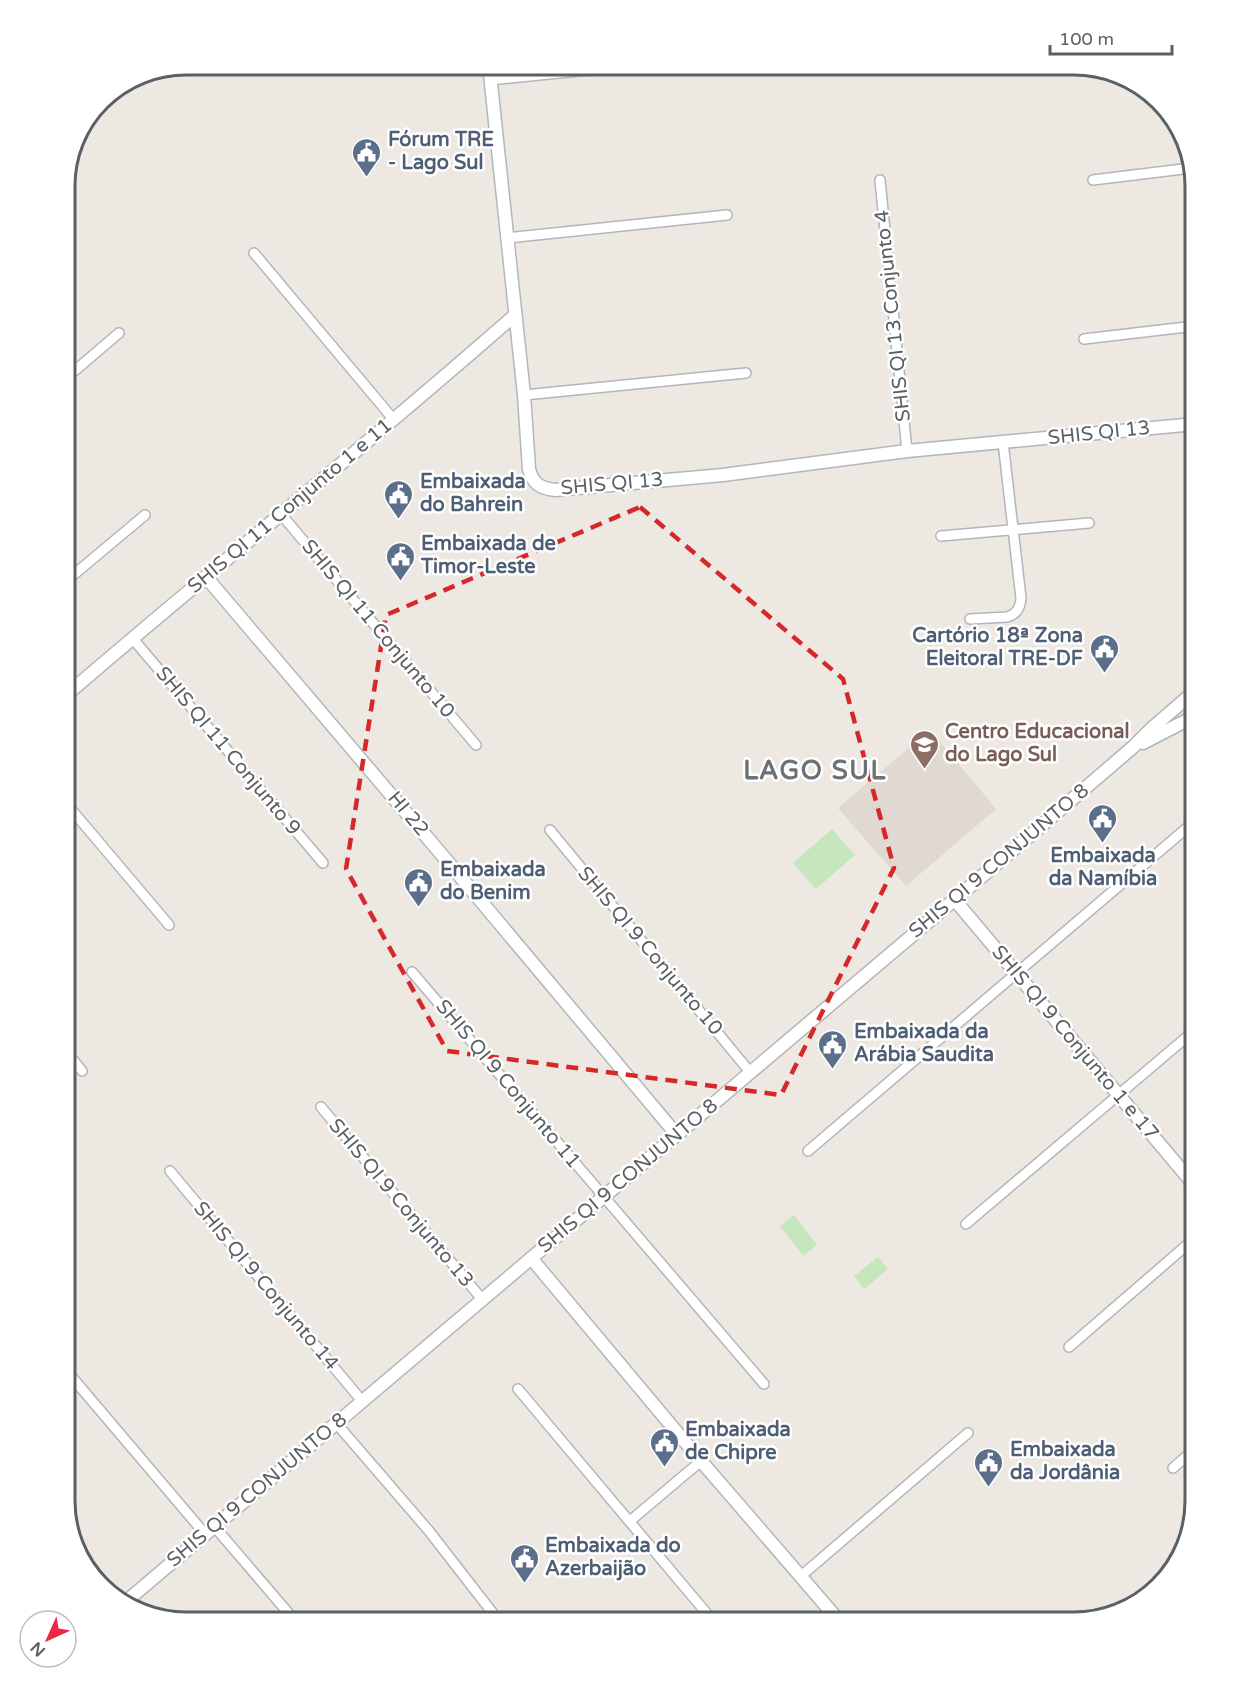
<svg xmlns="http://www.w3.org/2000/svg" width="1260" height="1687" font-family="'Varela Round',sans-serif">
<defs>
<pattern id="park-tufts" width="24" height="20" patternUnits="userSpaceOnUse" patternTransform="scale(1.5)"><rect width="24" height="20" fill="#c6e6bd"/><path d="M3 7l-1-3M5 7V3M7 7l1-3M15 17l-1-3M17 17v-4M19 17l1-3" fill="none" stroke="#a4be9d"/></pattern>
</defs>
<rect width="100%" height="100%" fill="#ede8e1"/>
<path fill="#dfd9d2" d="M 930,730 L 996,809 L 906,886 L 838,808 Z"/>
<path fill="url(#park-tufts)" d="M 77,1547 L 125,1602 L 122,1603 L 81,1562 Z"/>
<path fill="#c6e6bd" d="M 832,829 L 855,855 L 816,889 L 793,863 Z
M 794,1215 L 817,1245 L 803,1256 L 780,1226 Z
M 878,1257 L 888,1269 L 864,1289 L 854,1276 Z"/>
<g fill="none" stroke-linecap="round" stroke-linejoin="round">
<defs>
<path id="street" d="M 490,80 L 638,65
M 880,180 L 907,451
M 1093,180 L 1191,168
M 507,238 L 727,215
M 254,253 L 394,420
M 1084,339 L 1195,326
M 65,379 L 119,333
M 524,395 L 746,373
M 280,513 L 476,745
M 941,536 L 1089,523
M 65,582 L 145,515
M 970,619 L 1007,617 C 1017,614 1020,608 1021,598 L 1003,442
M 133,639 L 323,863
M 65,802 L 169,925
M 550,830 L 750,1072
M 412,972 L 764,1384
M 65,1050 L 82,1071
M 321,1107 L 482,1299
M 808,1151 L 1195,821
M 170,1171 L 362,1401
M 966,1224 L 1195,1030
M 1069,1347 L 1195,1238
M 65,1369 L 205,1534
M 518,1389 L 714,1622
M 336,1423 L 429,1531 L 495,1616
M 1173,1468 L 1195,1449
M 630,1521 L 701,1461
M 214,1526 L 296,1622
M 801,1576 L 968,1433"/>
<path id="secondary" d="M 489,65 L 524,395 L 529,469 C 533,484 540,488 555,490 L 723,475 L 907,451 L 1195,424
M 206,577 L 448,862 L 677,1135
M 65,680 L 73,689
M 65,696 C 214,568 367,445 515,315
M 1143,743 L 1195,716
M 954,899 L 1195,1186
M 531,1258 L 701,1461 L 840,1622
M 123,1604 L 1026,839 L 1133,747 L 1152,728 L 1195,691"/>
</defs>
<use href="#street" stroke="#b2b6b9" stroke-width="12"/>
<use href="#secondary" stroke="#b1b7ba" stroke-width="15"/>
<use href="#street" stroke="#fff" stroke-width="9"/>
<use href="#secondary" stroke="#fff" stroke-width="12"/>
</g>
<path fill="none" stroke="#d62828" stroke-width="4.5" stroke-dasharray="12 8" stroke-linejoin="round" d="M 640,507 L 843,679 L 894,868 L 781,1095 L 447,1051 L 346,869 L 386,615 Z"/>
<defs>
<symbol id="civic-pin" viewBox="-11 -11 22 30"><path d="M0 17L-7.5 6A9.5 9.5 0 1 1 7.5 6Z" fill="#5c6f8a" stroke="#fff"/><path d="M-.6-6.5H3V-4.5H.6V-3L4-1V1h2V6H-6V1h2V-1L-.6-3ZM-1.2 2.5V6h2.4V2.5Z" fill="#fff"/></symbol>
<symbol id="school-pin" viewBox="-11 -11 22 30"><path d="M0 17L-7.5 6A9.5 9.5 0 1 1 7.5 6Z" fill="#8d6e63" stroke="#fff"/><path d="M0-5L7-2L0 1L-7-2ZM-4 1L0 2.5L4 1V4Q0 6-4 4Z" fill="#fff"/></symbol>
</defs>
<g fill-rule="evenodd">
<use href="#civic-pin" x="350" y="136" width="33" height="45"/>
<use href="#civic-pin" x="382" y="478" width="33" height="45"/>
<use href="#civic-pin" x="384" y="540" width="33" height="45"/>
<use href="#civic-pin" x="1088" y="632" width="33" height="45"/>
<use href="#school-pin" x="908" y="728" width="33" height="45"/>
<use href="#civic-pin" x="1086" y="802" width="33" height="45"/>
<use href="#civic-pin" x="402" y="866" width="33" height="45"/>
<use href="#civic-pin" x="816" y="1028" width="33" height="45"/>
<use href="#civic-pin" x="648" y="1426" width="33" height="45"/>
<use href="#civic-pin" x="972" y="1446" width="33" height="45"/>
<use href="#civic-pin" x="508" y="1542" width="33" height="45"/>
</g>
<g text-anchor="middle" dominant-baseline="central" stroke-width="5" stroke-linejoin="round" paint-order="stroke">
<g font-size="20" font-weight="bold" fill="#4e5e75" stroke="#fff" text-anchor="start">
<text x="388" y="140">Fórum TRE<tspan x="388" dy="23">- Lago Sul</tspan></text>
<text x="420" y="482">Embaixada<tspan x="420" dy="23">do Bahrein</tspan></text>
<text x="421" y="544">Embaixada de<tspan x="421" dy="23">Timor-Leste</tspan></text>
<text x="1083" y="636" text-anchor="end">Cartório 18ª Zona<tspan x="1083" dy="23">Eleitoral TRE-DF</tspan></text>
<text x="1103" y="856" text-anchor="middle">Embaixada<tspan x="1103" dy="23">da Namíbia</tspan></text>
<text x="440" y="870">Embaixada<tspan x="440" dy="23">do Benim</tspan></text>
<text x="854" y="1032">Embaixada da<tspan x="854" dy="23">Arábia Saudita</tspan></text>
<text x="685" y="1430">Embaixada<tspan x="685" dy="23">de Chipre</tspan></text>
<text x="1010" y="1450">Embaixada<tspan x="1010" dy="23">da Jordânia</tspan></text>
<text x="545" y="1546">Embaixada do<tspan x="545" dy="23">Azerbaijão</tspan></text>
</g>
<g font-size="20" fill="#5a6063" stroke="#fff">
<text transform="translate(893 316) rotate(-96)">SHIS QI 13 Conjunto 4</text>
<text transform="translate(1099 433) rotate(-6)">SHIS QI 13</text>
<text transform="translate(612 484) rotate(-5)">SHIS QI 13</text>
<text transform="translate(290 506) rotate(-40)">SHIS QI 11 Conjunto 1 e 11</text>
<text transform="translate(378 629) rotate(50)">SHIS QI 11 Conjunto 10</text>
<text transform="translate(228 751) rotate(50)">SHIS QI 11 Conjunto 9</text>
<text transform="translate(408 814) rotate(50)">HI 22</text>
<text transform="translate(999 861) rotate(-40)">SHIS QI 9 CONJUNTO 8</text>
<text transform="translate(650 951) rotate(50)">SHIS QI 9 Conjunto 10</text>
<text transform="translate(1075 1043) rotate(50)">SHIS QI 9 Conjunto 1 e 17</text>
<text transform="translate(508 1084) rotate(50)">SHIS QI 9 Conjunto 11</text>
<text transform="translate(628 1176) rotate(-40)">SHIS QI 9 CONJUNTO 8</text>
<text transform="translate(401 1203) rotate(50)">SHIS QI 9 Conjunto 13</text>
<text transform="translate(266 1286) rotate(50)">SHIS QI 9 Conjunto 14</text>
<text transform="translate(257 1490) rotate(-40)">SHIS QI 9 CONJUNTO 8</text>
</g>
<g font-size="20" font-weight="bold" fill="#785e54" stroke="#fff" text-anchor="start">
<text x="945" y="732">Centro Educacional<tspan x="945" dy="23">do Lago Sul</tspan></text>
</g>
<g font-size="26" font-weight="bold" letter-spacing="1.5" fill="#6b7275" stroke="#fff">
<text x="815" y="770">LAGO SUL</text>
</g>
</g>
<path d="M0 0H1260V1687H0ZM186 75H1074A111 111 0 0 1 1185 186V1501A111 111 0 0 1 1074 1612H186A111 111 0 0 1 75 1501V186A111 111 0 0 1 186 75Z" fill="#fff" fill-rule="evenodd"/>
<path fill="none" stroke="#5a6063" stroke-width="3" d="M186 75H1074A111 111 0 0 1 1185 186V1501A111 111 0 0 1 1074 1612H186A111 111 0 0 1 75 1501V186A111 111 0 0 1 186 75Z"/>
<g transform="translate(48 1639) rotate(225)"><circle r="28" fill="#ffffff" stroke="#bdbfc1" stroke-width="1.5"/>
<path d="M0-4.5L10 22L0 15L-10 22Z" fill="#ec2844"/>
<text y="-9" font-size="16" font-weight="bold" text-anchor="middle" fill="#5a6063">N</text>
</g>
<path d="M1050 45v9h122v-9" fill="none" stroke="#5a6063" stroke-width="3"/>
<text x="1059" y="45" font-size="18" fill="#5a6063" stroke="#ffffff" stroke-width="4.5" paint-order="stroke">100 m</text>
</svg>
